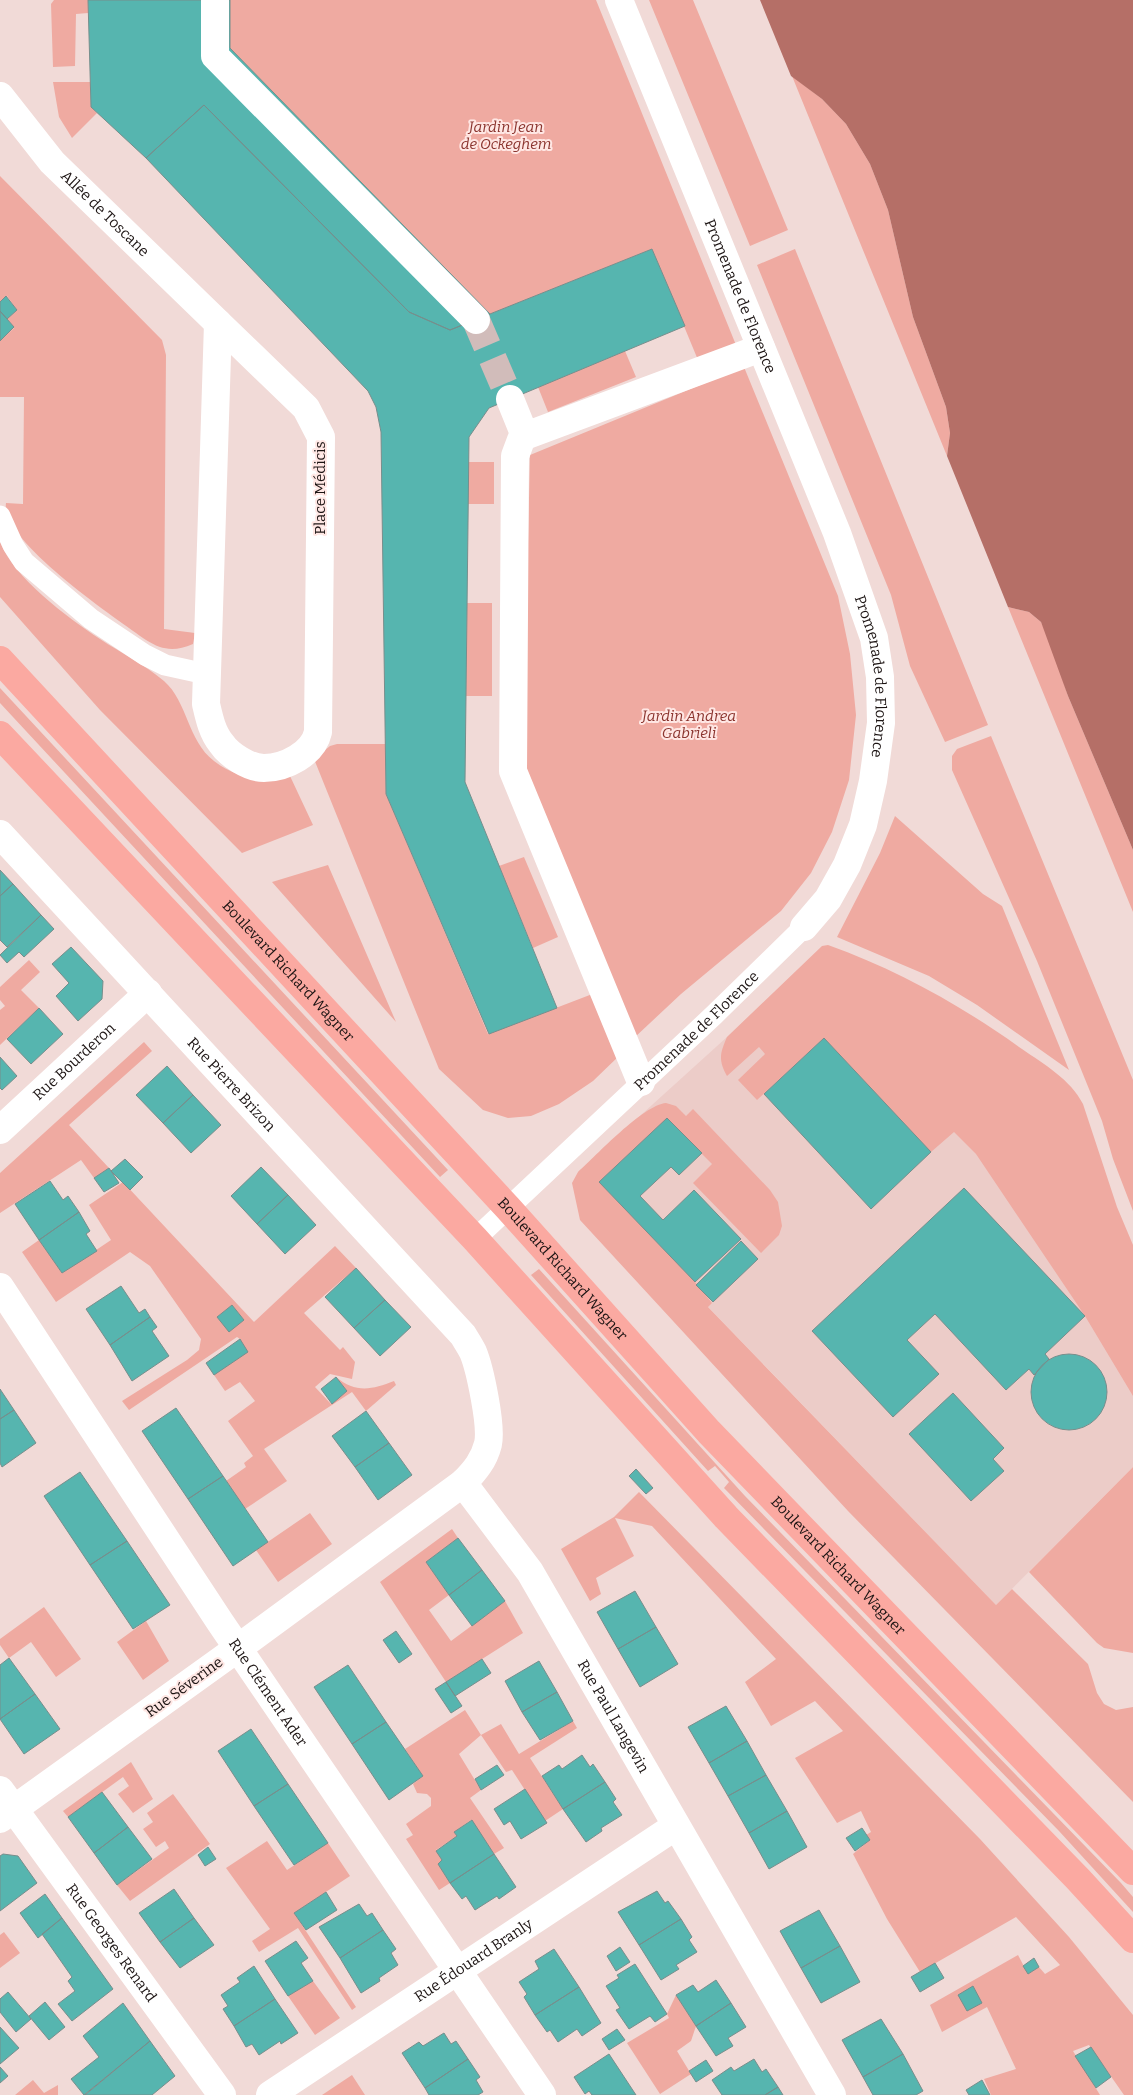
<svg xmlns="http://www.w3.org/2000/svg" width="1133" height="2095" font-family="Bitter,serif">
<rect width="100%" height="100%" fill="#f1dad7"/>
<path fill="#ecccc8" d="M 820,949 L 1133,1338 L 1133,1467 L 996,1605 L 578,1172 L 727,1037 Z"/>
<path fill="#efaaa1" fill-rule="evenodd" d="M 54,0 L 88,0 L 88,13 L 76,14 L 75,66 L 53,67 L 51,4 Z
M 230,0 L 596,0 L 736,345 L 698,360 L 652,249 L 490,314 L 230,48 Z
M 649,0 L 693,0 L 788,230 L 750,246 Z
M 792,76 L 822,99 L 846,124 L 870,164 L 888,210 L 913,317 L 946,407 L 950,433 L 947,456 Z
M 53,82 L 90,82 L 91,107 L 97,113 L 72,138 L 59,117 Z
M 0,176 L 162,340 L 166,355 L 164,629 L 195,633 L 193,644 C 174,652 162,650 146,640 C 117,619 0,541 6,503 L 23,504 L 24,397 L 0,397 L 0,341 L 14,328 L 7,319 L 17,310 L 7,296 L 0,302 Z
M 795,249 L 988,725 L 945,742 L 910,666 L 891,595 L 757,265 Z
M 625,351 L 636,377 L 548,412 L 538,387 Z
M 744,367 L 838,596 L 850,654 L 856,715 L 849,780 L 832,832 L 811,873 L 781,911 L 681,994 L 634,1038 L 523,761 L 530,455 Z
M 468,462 L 494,462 L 494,504 L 468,504 Z
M 0,542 C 14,578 67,617 100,639 C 121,653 144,664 164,681 C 188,702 187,740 214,761 C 240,781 260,777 290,776 L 313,825 L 242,853 L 100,710 L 0,597 Z
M 467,603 L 492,603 L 492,696 L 466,696 Z
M 1008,607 L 1029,612 L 1041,622 L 1051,643 L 1068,696 L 1133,850 L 1133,912 Z
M 0,688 L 448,1170 L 440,1177 L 0,703 Z
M 991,736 L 1133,1080 L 1133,1211 L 1113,1159 L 1102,1121 L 1037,961 L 952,770 L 952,756 L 957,749 Z
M 337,744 L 385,744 L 386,794 L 488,1034 L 595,993 L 620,1055 L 593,1081 L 559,1104 L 531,1116 L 508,1118 L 483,1110 L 439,1069 L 314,759 L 330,746 Z
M 895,816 L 983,894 L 1002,906 L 1069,1070 L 977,1005 L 929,976 L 837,937 L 880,853 Z
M 524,857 L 558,937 L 533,948 L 499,866 Z
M 328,865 L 396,1022 L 272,882 Z
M 828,945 C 898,970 962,1006 1022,1049 C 1045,1065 1070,1079 1083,1104 L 1117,1207 L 1133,1245 L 1133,1396 L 1085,1316 L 976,1154 L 954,1132 L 931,1152 L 824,1038 L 757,1100 L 738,1080 L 765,1054 L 759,1047 L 727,1076 C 718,1060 720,1053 727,1037 L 822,946 Z
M 29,960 L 40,972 L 21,990 L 39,1008 L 0,1045 L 0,1010 L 5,1006 L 0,1000 L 0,987 Z
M 144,1042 L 152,1051 L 69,1125 L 109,1168 L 94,1178 L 81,1160 L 0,1213 L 0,1173 Z
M 666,1103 L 676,1106 L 686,1116 L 693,1109 L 770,1190 L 778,1202 L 782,1226 L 779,1235 L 761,1253 L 693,1183 L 712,1164 L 667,1119 L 599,1182 L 695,1282 L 712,1303 L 708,1307 L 996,1605 L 1012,1589 L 1088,1664 L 1097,1693 L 1104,1704 L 1116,1710 L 1133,1707 L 1133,1802 L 848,1511 L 580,1220 L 572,1183 L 578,1172 C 597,1155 643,1105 666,1103 Z
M 123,1182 L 254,1322 L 335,1246 L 356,1268 L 304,1313 L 340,1350 L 343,1347 L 355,1362 L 352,1379 L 330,1374 L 315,1387 L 331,1404 L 347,1391 L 336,1377 C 355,1393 372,1390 394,1381 L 396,1385 L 366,1411 L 352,1392 L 264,1449 L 287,1481 L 245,1509 L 226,1481 L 246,1467 L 244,1463 L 253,1456 L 228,1421 L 255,1401 L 240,1382 L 225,1391 L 214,1375 L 240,1339 L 237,1337 L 129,1410 L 122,1401 L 187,1360 L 199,1350 L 201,1339 L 150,1266 L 130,1252 L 56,1302 L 22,1252 L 39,1240 L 62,1273 L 111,1240 L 89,1205 ZM 232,1305 L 244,1320 L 229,1331 L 217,1317 Z
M 539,1269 L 745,1496 L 1121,1883 L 1133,1897 L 1133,1912 L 1059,1831 L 724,1488 L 729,1482 L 715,1466 L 708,1471 L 531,1275 Z
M 1133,1467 L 1133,1653 L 1104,1648 L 1097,1643 L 1029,1572 Z
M 639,1492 L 980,1839 L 1069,1937 L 1133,2015 L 1133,2095 L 1124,2095 L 1089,2045 L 1073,2051 L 1100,2095 L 991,2095 L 984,2079 L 1016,2069 L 987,2007 L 942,2032 L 930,2005 L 1018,1955 L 1028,1974 L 1039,1967 L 1045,1974 L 1060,1965 L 1016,1917 L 920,1972 L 887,1919 L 853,1854 L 870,1840 L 866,1835 L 871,1832 L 861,1811 L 837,1823 L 795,1758 L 843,1731 L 815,1701 L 771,1726 L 745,1682 L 776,1659 L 652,1526 L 615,1518 L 634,1556 L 596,1578 L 601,1594 L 590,1601 L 561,1549 L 614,1517 Z
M 310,1513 L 332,1544 L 278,1582 L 256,1550 Z
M 452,1529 L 458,1538 L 426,1562 L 449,1595 L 429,1610 L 451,1641 L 505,1601 L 523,1633 L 446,1682 L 380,1582 Z
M 44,1607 L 81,1659 L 56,1677 L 31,1642 L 9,1658 L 0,1645 L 0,1639 Z
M 146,1621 L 169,1661 L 143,1680 L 117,1642 Z
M 465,1710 L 481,1735 L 501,1724 L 519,1754 L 573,1721 L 577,1728 L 530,1758 L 563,1809 L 545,1821 L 512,1770 L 506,1772 L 481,1735 L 459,1754 L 481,1790 L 470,1798 L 504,1848 L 494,1854 L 471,1820 L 454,1832 L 457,1836 L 436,1850 L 442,1860 L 438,1864 L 450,1883 L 439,1890 L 406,1839 L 413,1835 L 406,1824 L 431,1806 L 431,1798 L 427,1794 L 417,1793 L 413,1784 L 423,1776 L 405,1749 Z
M 131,1762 L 153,1799 L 133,1813 L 118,1794 L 129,1786 L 123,1777 L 68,1817 L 63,1811 Z
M 173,1794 L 210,1844 L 130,1901 L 117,1885 L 169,1848 L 165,1841 L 156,1847 L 143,1829 L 153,1822 L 147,1813 Z
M 267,1841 L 287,1870 L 328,1843 L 350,1876 L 294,1913 L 356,2007 L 352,2010 L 298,1928 L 259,1952 L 252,1941 L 270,1929 L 226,1868 Z
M 4,1932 L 20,1953 L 0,1968 L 0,1935 Z
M 313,1981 L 340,2018 L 315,2035 L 288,1996 Z
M 676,1995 L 696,2026 L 691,2041 L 677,2051 L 691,2074 L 660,2094 L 627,2043 L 669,2018 L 667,2014 Z
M 352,2075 L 365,2095 L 322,2095 Z
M 33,2080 L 44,2093 L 58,2085 L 58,2095 L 15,2095 Z"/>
<path fill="#b56f67" d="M 760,0 L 1133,0 L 1133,850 L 1068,696 L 1041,622 L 1029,612 L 1008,607 L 947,456 L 950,433 L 946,407 L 913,317 L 888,210 L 870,164 L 846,124 L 822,99 L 791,76 Z"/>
<path fill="#56b5af" stroke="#778e8c" d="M 88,0 L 230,0 L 230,48 L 490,314 L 450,330 L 409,312 L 204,105 L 146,158 L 91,107 Z
M 204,105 L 409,312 L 450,330 L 652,249 L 685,326 L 489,408 L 469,437 L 465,782 L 557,1008 L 489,1034 L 386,794 L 381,432 L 376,407 L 368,391 L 146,158 Z
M 6,296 L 17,310 L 7,319 L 0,311 L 0,302 Z
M 0,311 L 14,327 L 0,341 Z
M 0,870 L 13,884 L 0,896 Z
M 13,884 L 41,915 L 7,947 L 0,940 L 0,896 Z
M 41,915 L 54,929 L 24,957 L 19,952 L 7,963 L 0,955 Z
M 71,947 L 103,981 L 102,999 L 78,1021 L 56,996 L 69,983 L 52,964 Z
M 39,1008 L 63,1034 L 31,1064 L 7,1039 Z
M 824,1038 L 931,1152 L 871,1209 L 764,1094 Z
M 0,1057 L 17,1076 L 2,1090 L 0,1088 Z
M 167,1066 L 193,1095 L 163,1123 L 136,1095 Z
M 193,1095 L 221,1125 L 191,1153 L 163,1123 Z
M 667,1118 L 702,1153 L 679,1175 L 671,1167 L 640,1196 L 663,1220 L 694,1190 L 741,1239 L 695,1282 L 599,1182 Z
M 125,1159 L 143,1177 L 130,1190 L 111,1171 Z
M 261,1167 L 288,1195 L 257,1224 L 231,1196 Z
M 109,1168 L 119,1183 L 104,1192 L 94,1178 Z
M 50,1181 L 63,1200 L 68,1196 L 79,1212 L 39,1240 L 15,1204 Z
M 964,1188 L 1085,1316 L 1045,1354 L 1049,1359 L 1034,1375 L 1029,1369 L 1006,1390 L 935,1314 L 907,1340 L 939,1374 L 893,1417 L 812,1331 Z
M 288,1195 L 316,1225 L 285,1254 L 257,1224 Z
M 79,1212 L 90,1231 L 86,1234 L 97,1251 L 62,1273 L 39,1240 Z
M 741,1241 L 758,1259 L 713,1302 L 696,1285 Z
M 356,1268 L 385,1300 L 354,1328 L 325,1297 Z
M 121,1286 L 139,1313 L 145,1309 L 150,1317 L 110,1345 L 86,1309 Z
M 385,1300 L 411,1327 L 380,1356 L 354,1328 Z
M 232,1305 L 244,1320 L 229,1332 L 217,1317 Z
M 150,1317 L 157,1327 L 152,1331 L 169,1356 L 132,1381 L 110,1345 Z
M 240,1339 L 248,1352 L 214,1375 L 206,1363 Z
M1031 1392a38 38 0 1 1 76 0a38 38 0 1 1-76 0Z
M 336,1377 L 347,1391 L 332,1404 L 321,1389 Z
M 0,1389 L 14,1410 L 0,1419 Z
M 953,1393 L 1004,1448 L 993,1459 L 1004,1471 L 971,1501 L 909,1434 Z
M 176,1408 L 223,1476 L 188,1499 L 142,1431 Z
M 14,1410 L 36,1443 L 2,1467 L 0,1463 L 0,1419 Z
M 366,1411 L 389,1443 L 355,1467 L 332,1436 Z
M 389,1443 L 412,1475 L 378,1500 L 355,1467 Z
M 636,1469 L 653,1488 L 646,1494 L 629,1476 Z
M 80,1472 L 127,1541 L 90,1565 L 44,1496 Z
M 223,1476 L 268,1542 L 233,1566 L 188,1499 Z
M 458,1538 L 482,1570 L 449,1595 L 426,1562 Z
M 127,1541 L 170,1605 L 133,1629 L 90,1565 Z
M 482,1570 L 505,1601 L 472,1626 L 449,1595 Z
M 635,1591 L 656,1627 L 618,1649 L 597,1612 Z
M 656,1627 L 678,1664 L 640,1687 L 618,1649 Z
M 396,1631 L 412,1654 L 399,1663 L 383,1640 Z
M 9,1658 L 35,1694 L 0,1719 L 0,1665 Z
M 482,1659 L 491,1673 L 455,1696 L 446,1682 Z
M 539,1661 L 557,1692 L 522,1712 L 505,1681 Z
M 348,1665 L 386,1722 L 352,1744 L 314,1687 Z
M 446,1682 L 462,1706 L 451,1713 L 435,1689 Z
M 557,1692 L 573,1721 L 540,1740 L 522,1712 Z
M 35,1694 L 60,1729 L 24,1754 L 0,1719 Z
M 726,1706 L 747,1741 L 709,1763 L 688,1727 Z
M 386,1722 L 423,1776 L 389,1800 L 352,1744 Z
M 251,1729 L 288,1784 L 254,1806 L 218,1751 Z
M 747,1741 L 766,1775 L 728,1796 L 709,1763 Z
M 582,1755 L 590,1767 L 593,1764 L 605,1782 L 563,1809 L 542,1776 L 559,1765 L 562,1769 Z
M 497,1765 L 504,1775 L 481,1790 L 475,1779 Z
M 766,1775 L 787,1811 L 749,1833 L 728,1796 Z
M 605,1782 L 616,1799 L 613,1802 L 622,1815 L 601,1828 L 602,1831 L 586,1842 L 563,1809 Z
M 288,1784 L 328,1843 L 294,1865 L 254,1806 Z
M 525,1789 L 547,1823 L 521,1839 L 510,1821 L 504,1825 L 494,1809 Z
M 102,1792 L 128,1827 L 94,1853 L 68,1817 Z
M 787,1811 L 807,1847 L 769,1869 L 749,1833 Z
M 472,1820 L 494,1854 L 450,1883 L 438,1864 L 442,1860 L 436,1851 L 457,1836 L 454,1832 Z
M 128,1827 L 152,1859 L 117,1885 L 94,1853 Z
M 862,1828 L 870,1840 L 855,1851 L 846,1838 Z
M 208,1847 L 216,1859 L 205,1866 L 198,1855 Z
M 3,1854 L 18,1856 L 37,1883 L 0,1911 L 0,1856 Z
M 494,1854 L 516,1887 L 499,1899 L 497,1896 L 475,1910 L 466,1896 L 462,1899 L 450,1883 Z
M 174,1889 L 194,1918 L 160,1942 L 139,1913 Z
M 657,1891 L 665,1903 L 668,1901 L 681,1919 L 639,1945 L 618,1912 Z
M 326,1892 L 337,1910 L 306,1930 L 294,1913 Z
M 45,1894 L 62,1918 L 38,1938 L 20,1913 Z
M 359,1904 L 367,1916 L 372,1913 L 383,1930 L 340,1958 L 319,1927 Z
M 819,1910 L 840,1946 L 801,1968 L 780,1931 Z
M 62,1918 L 113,1989 L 72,2021 L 58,2004 L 75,1991 L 68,1981 L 72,1977 L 42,1934 Z
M 194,1918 L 214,1945 L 180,1968 L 160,1942 Z
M 681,1919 L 692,1937 L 689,1940 L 697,1952 L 676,1965 L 679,1969 L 661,1980 L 639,1945 Z
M 383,1930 L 396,1949 L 391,1953 L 398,1965 L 379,1978 L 380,1981 L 361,1993 L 340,1958 Z
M 296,1941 L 308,1958 L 301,1963 L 313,1981 L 288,1996 L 265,1961 Z
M 840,1946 L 860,1982 L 821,2003 L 801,1968 Z
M 620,1947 L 630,1962 L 616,1971 L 607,1956 Z
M 554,1949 L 579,1987 L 535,2015 L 524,1997 L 527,1994 L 519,1982 L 539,1969 L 535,1961 Z
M 1034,1958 L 1039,1967 L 1028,1974 L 1023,1966 Z
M 935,1963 L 944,1978 L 920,1992 L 911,1977 Z
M 635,1964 L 667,2014 L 655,2022 L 650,2016 L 629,2029 L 616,2010 L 620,2008 L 606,1986 L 619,1978 L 617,1975 Z
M 254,1966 L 275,1999 L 234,2026 L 223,2009 L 228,2006 L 221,1995 L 240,1982 L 237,1978 Z
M 716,1980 L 731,2003 L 696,2026 L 676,1995 L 693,1985 L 698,1992 Z
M 973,1986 L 982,2003 L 967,2011 L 958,1995 Z
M 579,1987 L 601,2023 L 582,2036 L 577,2029 L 558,2042 L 550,2030 L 547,2032 L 535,2015 Z
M 8,1992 L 31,2019 L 16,2032 L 0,2012 L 0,1999 Z
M 275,1999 L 298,2033 L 281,2044 L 280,2041 L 259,2055 L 252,2044 L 246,2047 L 234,2026 Z
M 45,2002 L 65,2027 L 49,2040 L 29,2016 Z
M 123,2003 L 150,2041 L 84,2095 L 71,2079 L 99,2057 L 83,2036 Z
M 731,2003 L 746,2027 L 728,2038 L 733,2046 L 716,2056 L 696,2026 Z
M 881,2019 L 903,2054 L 863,2077 L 842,2040 Z
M 0,2027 L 19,2048 L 0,2064 Z
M 617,2029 L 625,2040 L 609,2050 L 602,2039 Z
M 444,2033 L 451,2044 L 456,2041 L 468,2059 L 425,2088 L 402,2053 L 419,2042 L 423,2046 Z
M 150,2041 L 175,2076 L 152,2095 L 85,2095 Z
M 1091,2047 L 1111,2077 L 1096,2088 L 1075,2056 Z
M 609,2054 L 636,2095 L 592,2095 L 589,2091 L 585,2094 L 574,2077 Z
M 903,2054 L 923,2091 L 916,2095 L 873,2095 L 863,2077 Z
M 468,2059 L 480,2077 L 476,2080 L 483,2092 L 478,2095 L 429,2095 L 425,2088 Z
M 754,2059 L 762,2072 L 766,2069 L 778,2087 L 765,2095 L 722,2095 L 712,2080 L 731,2067 L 734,2071 Z
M 706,2060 L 713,2071 L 696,2082 L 689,2071 Z
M 0,2067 L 8,2076 L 0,2083 Z
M 982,2080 L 990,2095 L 969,2095 L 966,2090 Z
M 778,2087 L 783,2095 L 765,2095 Z"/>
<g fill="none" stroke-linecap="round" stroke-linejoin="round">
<path stroke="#d1bcba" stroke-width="28" stroke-dasharray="28 14" stroke-linecap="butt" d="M 476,320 L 510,399"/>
<g stroke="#fff" stroke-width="21">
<path d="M 0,516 L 13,545 L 24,562 L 91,619 L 145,655 L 165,665 L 206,674"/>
<path id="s1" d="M 475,1239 L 714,1015 L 804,927"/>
</g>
<g stroke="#fff" stroke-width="28">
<path d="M 215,0 L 215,56 L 476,320"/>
<path id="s2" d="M 619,0 L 837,533 L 874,638 L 880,677 L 881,723 L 873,781 L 863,825 L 847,865 L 828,899 L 804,927"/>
<path d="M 510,399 L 525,436"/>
<path d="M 641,1082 L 513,771 L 515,456 L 521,440 L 525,436 L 761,348"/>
</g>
<g stroke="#fff" stroke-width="28">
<path id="s3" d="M 0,96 L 52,162 L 218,323"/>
<path d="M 218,323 L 306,408 L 321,437 L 318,732 C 313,754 285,768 264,768 C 249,768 229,755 221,743 C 212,732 209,717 206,704 Z"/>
<path id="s4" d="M 0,834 L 463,1335 C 466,1340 470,1346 473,1352 C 480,1369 492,1426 488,1444 C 484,1460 475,1471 463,1483 L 238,1648 L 0,1819"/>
<path id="s5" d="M 0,1130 L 148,993"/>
<path id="s6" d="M 0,1287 L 220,1622 L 542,2095"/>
<path id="s7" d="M 463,1483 L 530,1572 L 832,2095"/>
<path id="s8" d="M 0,1790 L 222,2095"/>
<path id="s9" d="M 270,2095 L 676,1826"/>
</g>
<g stroke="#fba9a1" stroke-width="28">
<path id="s10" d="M 0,660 L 508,1208 L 709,1432 L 1133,1871"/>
<path d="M 0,735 L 475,1239 L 726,1517 L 1078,1879 L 1133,1939"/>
</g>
</g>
<g text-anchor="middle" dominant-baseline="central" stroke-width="4" stroke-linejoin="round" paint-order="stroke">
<g font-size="15" font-style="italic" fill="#8b342e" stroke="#ffe7e4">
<text x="506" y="127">Jardin Jean<tspan x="506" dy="17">de Ockeghem</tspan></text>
<text x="689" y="716">Jardin Andrea<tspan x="689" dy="17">Gabrieli</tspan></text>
</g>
<g font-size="15" fill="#1c1413" stroke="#ffe7e4">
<text stroke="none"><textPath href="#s3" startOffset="158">Allée de Toscane</textPath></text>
<text stroke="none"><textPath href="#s2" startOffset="320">Promenade de Florence</textPath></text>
<text transform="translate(320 488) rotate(-90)">Place Médicis</text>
<text stroke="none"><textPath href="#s2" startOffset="725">Promenade de Florence</textPath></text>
<text stroke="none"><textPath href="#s10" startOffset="424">Boulevard Richard Wagner</textPath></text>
<text stroke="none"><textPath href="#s1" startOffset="304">Promenade de Florence</textPath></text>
<text stroke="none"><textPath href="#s5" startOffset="101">Rue Bourderon</textPath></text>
<text stroke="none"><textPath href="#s4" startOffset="341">Rue Pierre Brizon</textPath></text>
<text stroke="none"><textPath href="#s10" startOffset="829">Boulevard Richard Wagner</textPath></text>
<text stroke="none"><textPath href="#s10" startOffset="1234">Boulevard Richard Wagner</textPath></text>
<text transform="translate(184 1687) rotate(-36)">Rue Séverine</text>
<text stroke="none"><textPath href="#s6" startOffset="486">Rue Clément Ader</textPath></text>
<text stroke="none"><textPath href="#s7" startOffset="278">Rue Paul Langevin</textPath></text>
<text stroke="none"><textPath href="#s8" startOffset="189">Rue Georges Renard</textPath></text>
<text stroke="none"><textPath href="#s9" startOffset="244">Rue Édouard Branly</textPath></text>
</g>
</g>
</svg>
